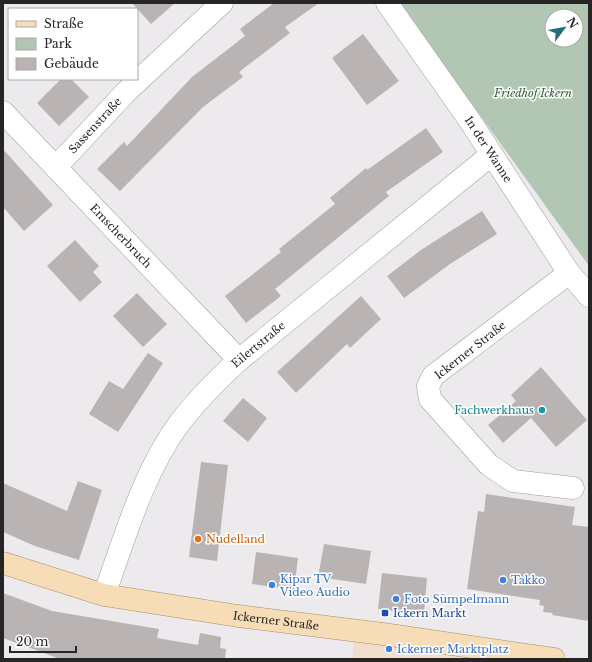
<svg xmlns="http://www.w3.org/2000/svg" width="592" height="662" font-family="'Libre Baskerville',serif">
<rect width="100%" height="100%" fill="#edeaee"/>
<path fill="#f1ddce" d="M 354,639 L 496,659 L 352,659 Z"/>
<path fill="#b2c7b3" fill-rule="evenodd" d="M 399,3 L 589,3 L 589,266 ZM 552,16 L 576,16 L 576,40 L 552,40 Z"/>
<path fill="#b9b3b3" d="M 132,3 L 175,3 L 151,24 Z
M 274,3 L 319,3 L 285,27 L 290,33 L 239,72 L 243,77 L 203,107 L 120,191 L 97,169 L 124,142 L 127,146 L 192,77 L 245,36 L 240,29 Z
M 363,34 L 399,81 L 367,105 L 332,58 Z
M 61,79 L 71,79 L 89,97 L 59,126 L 37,103 Z
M 426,128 L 443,152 L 386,192 L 389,196 L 275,289 L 281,296 L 246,323 L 225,296 L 281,252 L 279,249 L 335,204 L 330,198 L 366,168 L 367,170 Z
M 3,149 L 53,205 L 24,231 L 3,207 Z
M 482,211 L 497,234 L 450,264 L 404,298 L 387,276 L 421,250 Z
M 75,240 L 99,266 L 93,272 L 102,282 L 80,302 L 47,266 Z
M 137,293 L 167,324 L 143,347 L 113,316 Z
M 361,296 L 381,319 L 350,348 L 347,344 L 296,393 L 277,372 Z
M 148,353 L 163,363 L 118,432 L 89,414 L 109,381 L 123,389 Z
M 541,367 L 587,420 L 556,447 L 531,418 L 503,443 L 488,425 L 516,401 L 511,395 Z
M 243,398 L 267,418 L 248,442 L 223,421 Z
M 201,462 L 228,465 L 217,561 L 189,557 Z
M 78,481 L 102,490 L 79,560 L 35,546 L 3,532 L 3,483 L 67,511 Z
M 486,494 L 575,507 L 572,525 L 589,527 L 589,621 L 552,615 L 553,613 L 543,612 L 544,606 L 539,605 L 540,600 L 467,589 L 478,511 L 484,512 Z
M 324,544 L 371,551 L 366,584 L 318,577 Z
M 256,552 L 298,558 L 294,590 L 252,584 Z
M 382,573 L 427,578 L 424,614 L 378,609 Z
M 3,593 L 52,611 L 159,629 L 157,638 L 198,645 L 200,633 L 221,637 L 220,648 L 226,649 L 225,659 L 60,659 L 3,638 Z"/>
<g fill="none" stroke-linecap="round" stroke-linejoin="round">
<defs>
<g id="minor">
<path id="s1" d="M 387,3 L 470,121 L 569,273 L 589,296"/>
<path id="s2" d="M 3,112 L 239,360"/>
<path id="s3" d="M 56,167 L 127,91 L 222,3"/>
<path d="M 569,273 L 433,376 L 428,386 L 430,399 L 489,465 L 513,481 L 573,488"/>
<path id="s4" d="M 104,595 C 125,538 142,475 178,425 C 196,401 217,380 239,360 L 491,155"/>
</g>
<g id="major">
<path id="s5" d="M 3,563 L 104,595 L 238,616 L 383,634 L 554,659"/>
</g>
</defs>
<use href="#minor" stroke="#a09da1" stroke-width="23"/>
<use href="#major" stroke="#a98e65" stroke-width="23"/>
<use href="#minor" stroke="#fff" stroke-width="22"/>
<use href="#major" stroke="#f6ddb7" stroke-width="22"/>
</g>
<circle fill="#0f9aa8" stroke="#fff" stroke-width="1.5" cx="542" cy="410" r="4"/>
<circle fill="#e8710a" stroke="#fff" stroke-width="1.5" cx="198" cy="539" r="4"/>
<g fill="#3f7fe0" stroke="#fff" stroke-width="1.5">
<circle cx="503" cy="580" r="4"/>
<circle cx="272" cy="585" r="4"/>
<circle cx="396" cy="599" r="4"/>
<circle cx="389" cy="649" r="4"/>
</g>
<rect fill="#1a4fb4" stroke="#fff" stroke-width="1.5" x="381" y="609" width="8" height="8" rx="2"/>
<g text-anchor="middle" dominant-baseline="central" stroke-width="3" stroke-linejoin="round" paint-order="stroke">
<g font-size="11" font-style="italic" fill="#2f5d33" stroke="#fff">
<text x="533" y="93">Friedhof Ickern</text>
</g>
<g font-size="11" fill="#262526" stroke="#fff">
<text stroke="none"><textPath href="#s3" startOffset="57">Sassenstraße</textPath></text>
<text stroke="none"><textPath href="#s1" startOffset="178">In der Wanne</textPath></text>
<text stroke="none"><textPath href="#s2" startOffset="171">Emscherbruch</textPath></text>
<text stroke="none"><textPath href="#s4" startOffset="300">Eilertstraße</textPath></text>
<text transform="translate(470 350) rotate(-38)">Ickerner Straße</text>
<text stroke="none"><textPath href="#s5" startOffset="280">Ickerner Straße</textPath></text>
</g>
<g font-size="11" fill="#0d838f" stroke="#fff" text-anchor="end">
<text x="534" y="410">Fachwerkhaus</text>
</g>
<g font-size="11" fill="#c56008" stroke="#fff" text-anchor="start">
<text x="206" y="539">Nudelland</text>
</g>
<g font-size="11" fill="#366cbe" stroke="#fff" text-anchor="start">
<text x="280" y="579">Kipar TV<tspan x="280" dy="13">Video Audio</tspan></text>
<text x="511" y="580">Takko</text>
<text x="404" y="599">Foto Sümpelmann</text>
<text x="397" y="649">Ickerner Marktplatz</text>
</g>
<g font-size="11" fill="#164399" stroke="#fff" text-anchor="start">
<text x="393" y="613">Ickern Markt</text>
</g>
</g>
<rect width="592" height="662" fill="none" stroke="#262526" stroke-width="8"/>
<rect x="8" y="8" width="130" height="72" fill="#ffffff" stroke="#a8a8a8"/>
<rect x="16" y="21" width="20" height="6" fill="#f6ddb7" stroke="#a8a8a8"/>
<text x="44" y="28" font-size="12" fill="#262526">Straße</text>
<rect x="16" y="38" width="20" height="12" fill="#b2c7b3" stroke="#a8a8a8"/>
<text x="44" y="48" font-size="12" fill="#262526">Park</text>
<rect x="16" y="58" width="20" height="12" fill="#b9b3b3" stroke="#a8a8a8"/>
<text x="44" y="68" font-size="12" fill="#262526">Gebäude</text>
<g transform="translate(564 28) rotate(58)"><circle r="19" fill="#ffffff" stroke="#a8a8a8"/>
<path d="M0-3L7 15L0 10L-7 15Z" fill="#256d79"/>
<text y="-6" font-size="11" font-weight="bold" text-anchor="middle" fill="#262526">N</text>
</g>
<path d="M10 646v6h66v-6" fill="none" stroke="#262526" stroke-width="2"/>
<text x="16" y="646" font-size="12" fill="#262526" stroke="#ffffff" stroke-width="3" paint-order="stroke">20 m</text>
</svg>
